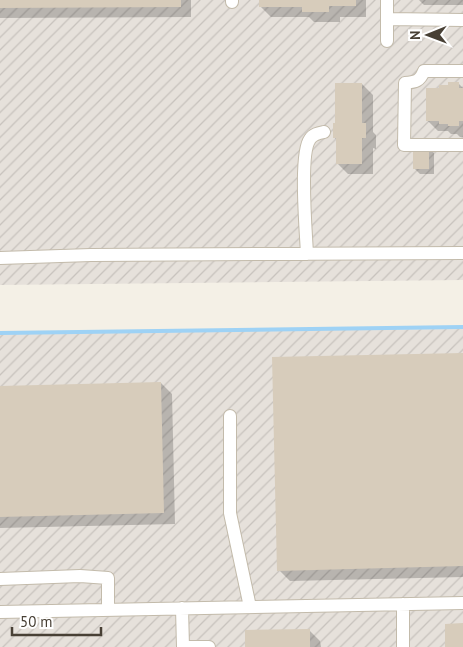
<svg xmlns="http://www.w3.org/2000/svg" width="463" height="647" font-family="'PT Sans',sans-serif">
<defs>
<pattern id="industrial-furrows" width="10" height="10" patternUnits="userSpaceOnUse" patternTransform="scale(1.25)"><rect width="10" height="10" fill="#e6e1db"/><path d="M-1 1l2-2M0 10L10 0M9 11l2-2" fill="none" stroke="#c7c2bd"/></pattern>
</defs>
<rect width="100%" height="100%" fill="#f4f0e6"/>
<path fill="url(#industrial-furrows)" d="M 0,0 L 463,0 L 463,280 L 0,285 Z
M 463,329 L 463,647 L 0,647 L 0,332 Z"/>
<path fill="#0003" d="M 0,0 L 191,0 L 191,17 L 0,18 Z
M 260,0 L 366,0 L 366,17 L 340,17 L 340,22 L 314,22 L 309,17 L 271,17 L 260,6 Z
M 419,0 L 463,0 L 463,5 L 424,5 Z
M 362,84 L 373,95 L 373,132 L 376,135 L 376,149 L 373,148 L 373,174 L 348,174 L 337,163 L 337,140 L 334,137 L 337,124 Z
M 459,84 L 463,88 L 463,137 L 460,137 L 457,134 L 451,134 L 448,131 L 438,131 L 427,120 L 441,89 Z
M 429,148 L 434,153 L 434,174 L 420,174 L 414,168 Z
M 463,354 L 463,577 L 290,581 L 279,570 Z
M 161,383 L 172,394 L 175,524 L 0,528 L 0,387 Z
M 309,630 L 320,641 L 321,647 L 247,647 Z"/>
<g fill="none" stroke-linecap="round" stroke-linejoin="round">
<path stroke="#9ed2f5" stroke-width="4" d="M 0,333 L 463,327"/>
</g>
<path fill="#d7ccbb" d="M 0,0 L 181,0 L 181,7 L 0,8 Z
M 259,0 L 356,0 L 356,6 L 329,6 L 329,12 L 302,12 L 302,7 L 259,7 Z
M 448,82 L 459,82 L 459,88 L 463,88 L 463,121 L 459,121 L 459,126 L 448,126 L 448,124 L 439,124 L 439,121 L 426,121 L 426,88 L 439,88 L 439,85 L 448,85 Z
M 335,83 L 362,83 L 362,123 L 366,123 L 366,138 L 362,138 L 362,164 L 336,164 L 336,138 L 333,138 L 333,123 L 335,123 Z
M 413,147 L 429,147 L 429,169 L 413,169 Z
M 463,353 L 463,566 L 277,571 L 272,357 Z
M 161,382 L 164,513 L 0,517 L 0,386 Z
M 463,623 L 463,647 L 445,647 L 445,624 Z
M 310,629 L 310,647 L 245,647 L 245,630 Z"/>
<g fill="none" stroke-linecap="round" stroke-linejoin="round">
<defs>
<path id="minor" d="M 232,2 L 232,0
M 387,19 L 463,20
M 387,41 L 387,0
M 463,71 L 424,71 C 420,81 416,82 405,83 L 404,145 L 463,145
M 307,254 C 306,232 299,153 310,139 C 313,134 319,133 324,132
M 0,258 L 91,255 L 463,253
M 230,416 L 230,513 L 250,607
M 0,579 L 80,576 L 108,578 L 108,610
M 403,604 L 403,647
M 182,608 L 183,647
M 0,612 L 463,603
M 183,647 L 209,647"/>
</defs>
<use href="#minor" stroke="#c3bbab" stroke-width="14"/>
<use href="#minor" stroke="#fff" stroke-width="12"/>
</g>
<g transform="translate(428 35) rotate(269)" stroke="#ffffff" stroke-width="4" paint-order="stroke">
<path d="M0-4L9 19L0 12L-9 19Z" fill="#484035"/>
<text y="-8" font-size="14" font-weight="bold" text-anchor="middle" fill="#484035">N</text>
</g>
<path d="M12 627v8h89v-8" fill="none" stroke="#484035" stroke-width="2.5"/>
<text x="20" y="627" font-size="15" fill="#484035" stroke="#ffffff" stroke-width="4" paint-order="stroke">50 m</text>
</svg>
